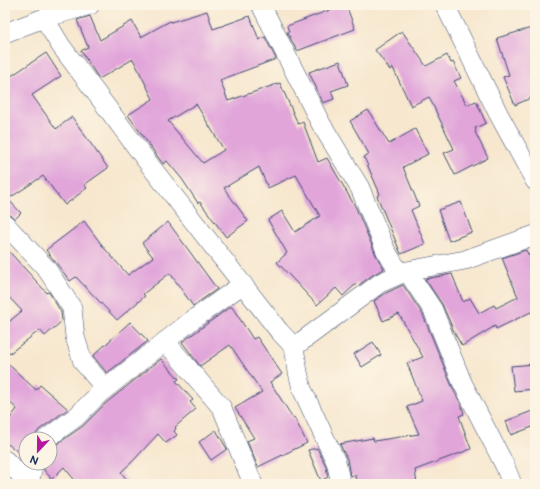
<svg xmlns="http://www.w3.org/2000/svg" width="540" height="489" font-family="'Balsamiq Sans',sans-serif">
<rect width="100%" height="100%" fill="#fcf5e5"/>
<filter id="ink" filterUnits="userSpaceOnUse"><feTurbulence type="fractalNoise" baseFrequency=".025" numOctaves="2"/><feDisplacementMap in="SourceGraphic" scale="8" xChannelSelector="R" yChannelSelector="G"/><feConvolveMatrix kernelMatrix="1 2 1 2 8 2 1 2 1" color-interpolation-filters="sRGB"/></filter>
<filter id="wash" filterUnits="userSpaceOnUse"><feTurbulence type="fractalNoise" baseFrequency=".012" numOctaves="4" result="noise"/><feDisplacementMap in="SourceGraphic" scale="16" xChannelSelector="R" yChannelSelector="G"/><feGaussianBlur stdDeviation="0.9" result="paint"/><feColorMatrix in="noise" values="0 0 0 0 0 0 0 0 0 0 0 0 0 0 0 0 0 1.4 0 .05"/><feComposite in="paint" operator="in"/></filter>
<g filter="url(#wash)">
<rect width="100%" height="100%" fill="#f7e7ce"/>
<g id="blocks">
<path fill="#e1a5da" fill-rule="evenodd" d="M 343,5 L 346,5 L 355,29 L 297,51 L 287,32 L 289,32 L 287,26 Z
M 207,11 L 213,29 L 250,16 L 259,40 L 265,37 L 276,59 L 220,80 L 228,101 L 280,83 L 298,124 L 303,122 L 318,162 L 327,158 L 356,208 L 376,255 L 384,269 L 374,274 L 359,285 L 357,283 L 343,296 L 336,288 L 317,305 L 277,262 L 287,253 L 268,220 L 282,211 L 295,232 L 320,216 L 296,175 L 268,188 L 259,167 L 224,188 L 248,221 L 226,237 L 200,202 L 198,203 L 182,179 L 167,161 L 163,164 L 128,115 L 153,99 L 133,59 L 99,79 L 81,51 L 88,47 L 77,20 L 90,16 L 100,40 L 132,21 L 141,37 L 170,21 L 171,22 ZM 196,104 L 224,150 L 203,163 L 168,121 Z
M 535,27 L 535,96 L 515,105 L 503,77 L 509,75 L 497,38 Z
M 402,31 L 426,66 L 447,55 L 451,63 L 453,62 L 461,78 L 454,81 L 467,105 L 476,101 L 486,123 L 475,128 L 476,131 L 475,132 L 488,158 L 455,175 L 444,153 L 454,149 L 429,97 L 411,106 L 393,68 L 390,70 L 375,50 Z
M 46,53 L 61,76 L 32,95 L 56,129 L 72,117 L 108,168 L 84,185 L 87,188 L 65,205 L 43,176 L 8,199 L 21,213 L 15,219 L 9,214 L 5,213 L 5,80 Z
M 340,61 L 348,85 L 331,91 L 334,99 L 323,103 L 309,72 Z
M 368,110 L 389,144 L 415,129 L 428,154 L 403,167 L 419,206 L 411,210 L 425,244 L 401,254 L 377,196 L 380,194 L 364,157 L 369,154 L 350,121 Z
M 461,202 L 472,232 L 449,241 L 438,210 Z
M 84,221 L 105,249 L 128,275 L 153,257 L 142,243 L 168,222 L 217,289 L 193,306 L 170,273 L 143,294 L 145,296 L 117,320 L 76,277 L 70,281 L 46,250 Z
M 5,247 L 47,293 L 49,292 L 61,312 L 62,321 L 45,336 L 40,330 L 10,353 L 5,347 L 5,325 L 22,311 L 5,293 Z
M 526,250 L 529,256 L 535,254 L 535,310 L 496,329 L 495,326 L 462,346 L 455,334 L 442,304 L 425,279 L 452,274 L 463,302 L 470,298 L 479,313 L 494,305 L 496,308 L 518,297 L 502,258 Z
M 403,285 L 423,315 L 453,389 L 462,406 L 464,414 L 459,416 L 471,449 L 415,470 L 417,484 L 356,484 L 355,475 L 350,476 L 347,459 L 340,444 L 373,438 L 374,441 L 419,434 L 407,407 L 422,401 L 407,363 L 423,357 L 399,314 L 383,321 L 374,301 L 386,293 Z
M 230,307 L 232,307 L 253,339 L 257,337 L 282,374 L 270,382 L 293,418 L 294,417 L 307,443 L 258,467 L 247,441 L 254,438 L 235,408 L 262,392 L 230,345 L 200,366 L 182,342 Z
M 130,322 L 148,341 L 107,373 L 93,356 Z
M 373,342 L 381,355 L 362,367 L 354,354 Z
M 161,359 L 179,379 L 176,381 L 193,400 L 190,402 L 196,409 L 175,427 L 176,429 L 174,431 L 177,435 L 166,443 L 158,434 L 132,462 L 121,472 L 130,484 L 78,484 L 64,467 L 50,481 L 50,477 L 44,470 L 45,463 L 50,463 L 50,449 L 83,426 L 106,403 Z
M 5,361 L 36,390 L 40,385 L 68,409 L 39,430 L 36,434 L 35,439 L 26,439 L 25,457 L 5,442 L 5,425 L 17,409 L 5,398 Z
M 535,364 L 535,389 L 514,391 L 511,366 Z
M 535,410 L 535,426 L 511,435 L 506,421 Z
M 216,430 L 227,449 L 211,460 L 199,442 Z
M 317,448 L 326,466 L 328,477 L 321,481 L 308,450 Z"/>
</g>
</g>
<g filter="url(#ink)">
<use href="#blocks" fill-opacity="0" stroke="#3c4b6f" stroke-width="1"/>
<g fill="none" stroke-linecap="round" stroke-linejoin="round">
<defs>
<path id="minor" d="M 261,5 L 320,122 L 360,188 L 386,251 L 400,274
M 445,5 L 498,113 L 535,181
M 44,18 L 61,46 L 152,168 L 279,331 L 294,347 L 298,372 L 302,389 L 336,462 L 341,484
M 5,33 L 44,18 L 90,5
M 5,224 L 46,268 L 72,308 L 75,337 L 83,362 L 100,382 L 100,393
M 407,271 L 433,310 L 462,382 L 505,466 L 512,484
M 165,341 L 222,408 L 253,484
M 294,347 L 380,283 L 407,271 L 465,260 L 535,235
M 46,439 L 76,417 L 100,393 L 191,321 L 243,284
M 5,460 L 30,484
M 29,483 L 34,463"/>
</defs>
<use href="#minor" stroke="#3c4b6f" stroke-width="20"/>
<use href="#minor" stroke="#fff" stroke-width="19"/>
</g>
</g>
<rect width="540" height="489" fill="none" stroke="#fcf5e5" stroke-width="20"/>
<g transform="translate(38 451) rotate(202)"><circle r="19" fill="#fcf5e5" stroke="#a2a6af"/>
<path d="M0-3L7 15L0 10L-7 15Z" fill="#b5179e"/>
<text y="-6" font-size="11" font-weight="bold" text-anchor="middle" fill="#1b2f5e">N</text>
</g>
</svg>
